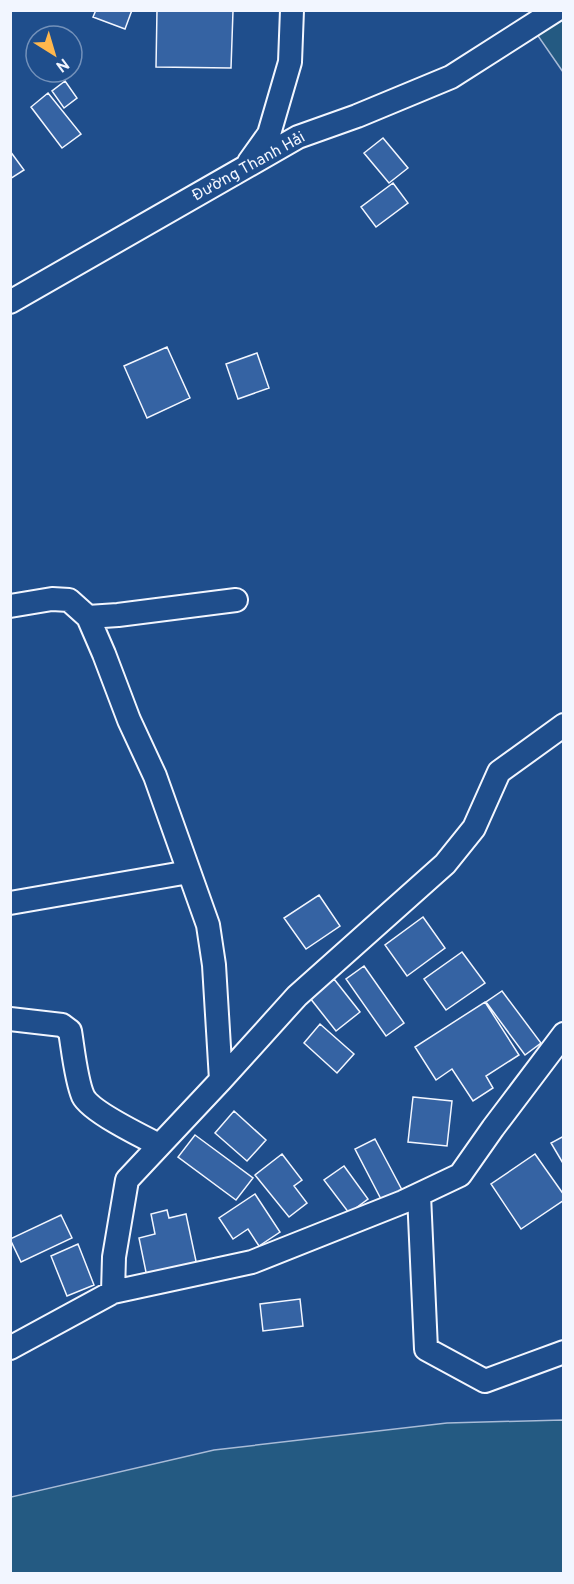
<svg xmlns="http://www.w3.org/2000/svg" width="574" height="1584" font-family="Overpass,sans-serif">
<rect width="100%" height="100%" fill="#1f4e8c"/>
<path fill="#245a82" stroke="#a8bbd7" stroke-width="1.5" d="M 563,13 L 563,72 L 536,33 Z
M 563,1420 L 563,1573 L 11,1573 L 11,1497 L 214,1450 L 447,1423 Z"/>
<path fill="#3563a3" stroke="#f2f6ff" stroke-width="1.5" d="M 96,10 L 132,10 L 125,29 L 93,17 Z
M 157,10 L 233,11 L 231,68 L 156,67 Z
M 65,81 L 77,98 L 64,108 L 52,91 Z
M 48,93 L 81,134 L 62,148 L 31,107 Z
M 383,138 L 408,168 L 389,183 L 364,153 Z
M 10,151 L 24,170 L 10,179 Z
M 393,183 L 408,203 L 376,227 L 361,207 Z
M 167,347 L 190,398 L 147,418 L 124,366 Z
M 257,353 L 269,388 L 238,399 L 226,364 Z
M 319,895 L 340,926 L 306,949 L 284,918 Z
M 423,917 L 445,948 L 407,976 L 385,945 Z
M 462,952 L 485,983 L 446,1010 L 424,979 Z
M 364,966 L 404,1023 L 386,1036 L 346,979 Z
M 334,979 L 360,1012 L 336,1031 L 310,998 Z
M 502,991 L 541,1043 L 525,1055 L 486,1002 Z
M 485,1002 L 519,1055 L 486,1076 L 493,1088 L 473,1101 L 452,1069 L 436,1080 L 415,1047 Z
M 320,1024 L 354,1054 L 337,1073 L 304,1043 Z
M 413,1097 L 452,1101 L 447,1146 L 408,1142 Z
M 234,1111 L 266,1140 L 247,1161 L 215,1133 Z
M 195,1135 L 253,1178 L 236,1200 L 178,1157 Z
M 564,1136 L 564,1165 L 551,1143 Z
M 375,1139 L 402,1190 L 382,1201 L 355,1149 Z
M 282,1154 L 302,1180 L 294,1186 L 307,1203 L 289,1217 L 255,1175 Z
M 535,1154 L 564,1195 L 564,1200 L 521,1229 L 491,1184 Z
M 344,1166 L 368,1199 L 349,1213 L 324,1180 Z
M 255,1194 L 280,1232 L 259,1246 L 248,1229 L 233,1239 L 219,1218 Z
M 167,1210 L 169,1218 L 186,1214 L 197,1266 L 147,1277 L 139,1238 L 155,1234 L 151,1214 Z
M 61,1215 L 72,1238 L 21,1262 L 10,1239 Z
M 78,1244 L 94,1285 L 67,1296 L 51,1256 Z
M 300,1299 L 303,1326 L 263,1331 L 260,1304 Z"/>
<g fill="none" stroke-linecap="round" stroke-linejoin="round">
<defs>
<path id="street" d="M 249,162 L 269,134 L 290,62 L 292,10
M 10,302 L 298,137 L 357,116 L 451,77 L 556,10
M 10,606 L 52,599 L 69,600 L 88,617 L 104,654 L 129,720 L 155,776 L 208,925 L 214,965 L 221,1080
M 88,617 L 118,615 L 236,600
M 10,903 L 189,872
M 10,1019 L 62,1025 L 70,1031 C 73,1049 76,1080 83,1096 C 90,1111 143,1137 159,1145
M 419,1195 L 426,1349 L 485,1381 L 564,1352
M 113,1292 L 114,1257 L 127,1180 L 221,1080 L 297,996 L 445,864 L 474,828 L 499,772 L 564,725
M 10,1348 L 113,1292 L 252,1262 L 403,1202 L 460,1175 L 493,1128 L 564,1034"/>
</defs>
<use href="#street" stroke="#f2f6ff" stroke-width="26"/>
<use href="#street" stroke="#1f4e8c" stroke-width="22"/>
</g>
<g text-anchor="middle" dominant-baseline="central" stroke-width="4.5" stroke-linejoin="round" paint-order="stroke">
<g font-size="16" fill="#f2f6ff" stroke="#1f4e8c">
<text transform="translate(249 167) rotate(-29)">Đường Thanh Hải</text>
</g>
</g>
<rect width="574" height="1584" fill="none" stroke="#f2f6ff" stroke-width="24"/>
<g transform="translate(54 54) rotate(143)"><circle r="28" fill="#1f4e8c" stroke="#7391ba" stroke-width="1.5"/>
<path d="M0-4.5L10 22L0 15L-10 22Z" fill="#ffb74d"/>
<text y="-9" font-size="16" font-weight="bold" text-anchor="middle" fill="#f2f6ff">N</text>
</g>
</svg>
